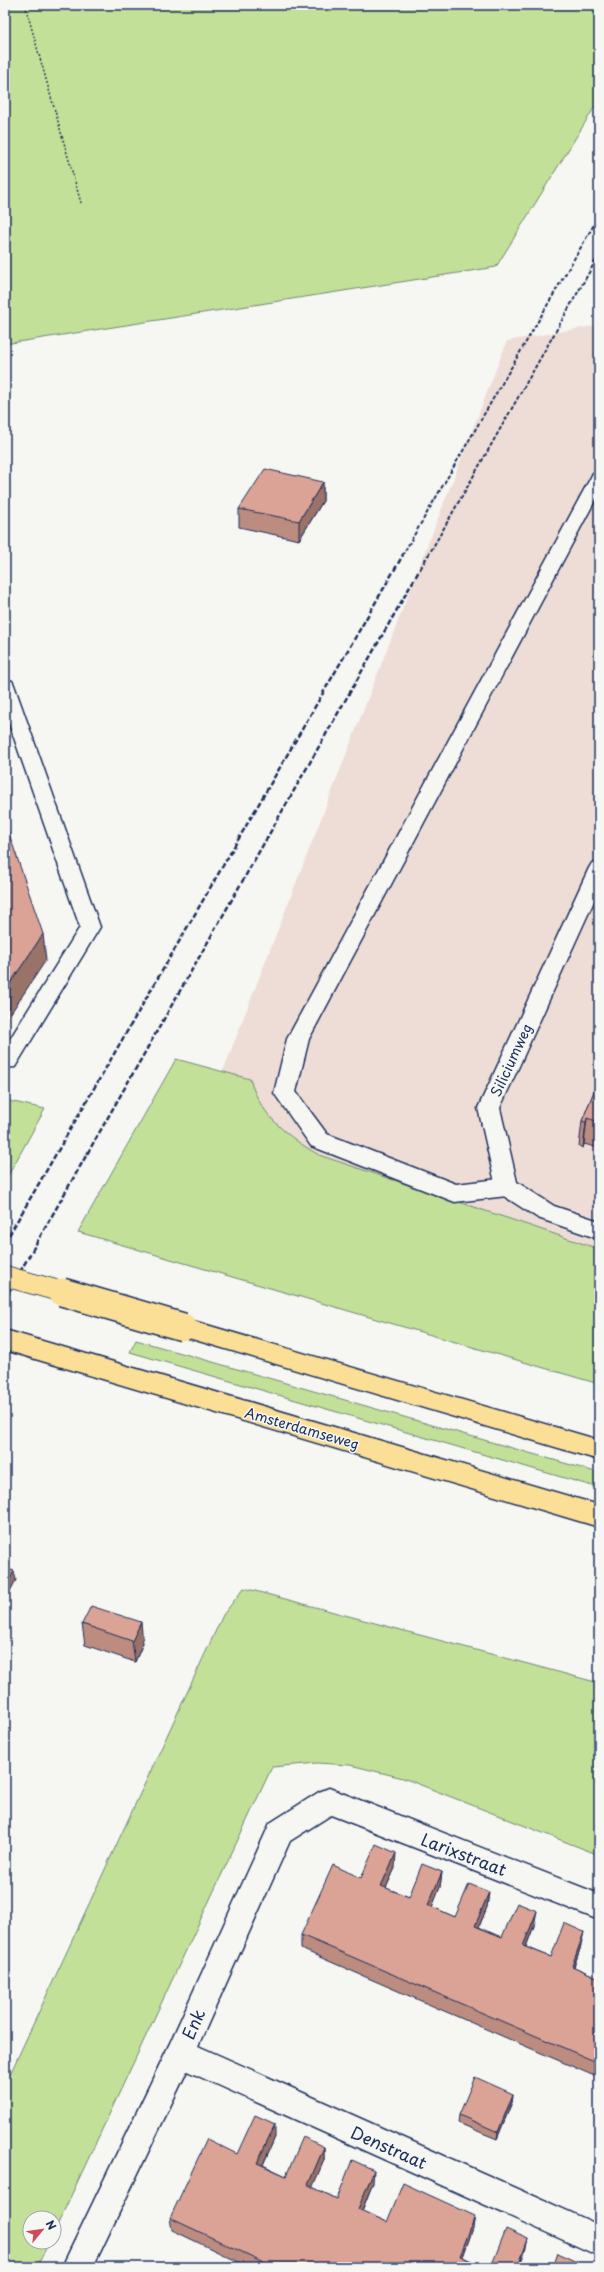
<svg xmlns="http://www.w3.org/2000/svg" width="604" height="2272" font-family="'Playpen Sans',sans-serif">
<rect width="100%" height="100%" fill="#f6f6f2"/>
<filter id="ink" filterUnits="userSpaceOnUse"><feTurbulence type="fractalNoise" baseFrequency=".025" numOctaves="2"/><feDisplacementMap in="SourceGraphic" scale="8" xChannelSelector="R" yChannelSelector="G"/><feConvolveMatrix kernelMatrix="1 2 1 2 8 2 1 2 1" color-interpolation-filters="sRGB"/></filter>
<g filter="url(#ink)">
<path fill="#eeddd6" d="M 599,325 L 599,1295 L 184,1171 L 507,341 Z"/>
<path fill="#c2e097" stroke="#6e887a" d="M 5,5 L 599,5 L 599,100 L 496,267 L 5,344 Z
M 176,1059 L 250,1079 C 260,1115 288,1137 319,1155 L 599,1249 L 599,1384 L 78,1232 Z
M 5,1100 L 45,1109 L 5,1181 Z
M 136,1340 L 599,1473 L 599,1488 L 130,1352 Z
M 244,1588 L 599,1683 L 599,1855 L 403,1778 L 350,1765 L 317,1763 L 272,1767 L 54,2232 L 54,2218 L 30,2218 L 30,2242 L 49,2242 L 37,2267 L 5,2267 L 5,2085 L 223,1615 Z"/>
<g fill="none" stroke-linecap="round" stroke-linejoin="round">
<defs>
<path id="lane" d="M 599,472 L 599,493 L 309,1039 L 296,1092 L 327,1134 L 456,1184 L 507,1178 L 515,1181 L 518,1187 L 515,1193 L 507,1196 L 455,1202 L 311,1146 L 274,1093 L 287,1039 L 591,477 L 593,473 Z
M 5,679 L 12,681 L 14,685 L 100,927 L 15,1067 L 5,1068 L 5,1047 L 80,927 L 5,712 Z"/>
<path id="street" d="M 599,861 L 599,890 L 500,1108 L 517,1182 L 554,1206 L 599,1221 L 599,1239 L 538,1218 L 499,1193 L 496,1187 L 478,1108 L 589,868 L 592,863 Z
M 329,1788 L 599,1894 L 599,1920 L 331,1815 L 290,1841 L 198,2046 L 599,2225 L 599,2256 L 187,2071 L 93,2267 L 62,2267 L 170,2043 L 270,1823 L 319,1792 Z"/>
<path id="primary" d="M 183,1318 L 599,1440 L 599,1460 L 175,1334 L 171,1327 L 175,1320 Z
M 5,1330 L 599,1505 L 599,1527 L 5,1350 Z"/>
</defs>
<use href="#lane" stroke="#1b2f5e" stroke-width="3"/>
<use href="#street" stroke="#1b2f5e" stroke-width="3"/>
<use href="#primary" stroke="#1b2f5e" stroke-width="3"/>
<path stroke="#1b2f5e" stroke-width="1.5" stroke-dasharray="2 2" stroke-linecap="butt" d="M 25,5 L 81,203"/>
<use href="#lane" fill="#f6f6f2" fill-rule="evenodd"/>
<use href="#street" fill="#f6f6f2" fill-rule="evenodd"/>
<use href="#primary" fill="#fbdf96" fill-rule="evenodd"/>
<path stroke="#1b2f5e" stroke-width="2" stroke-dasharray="4 2" stroke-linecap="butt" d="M 402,556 L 599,216
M 428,556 L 599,255"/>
<path stroke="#1b2f5e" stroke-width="2.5" stroke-dasharray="5.5 2.5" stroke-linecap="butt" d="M 5,1242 L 403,555
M 8,1293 L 428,555"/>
<path stroke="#1b2f5e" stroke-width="3.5" stroke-dasharray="8 3.5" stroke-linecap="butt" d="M 5,1299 L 9,1292"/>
<defs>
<path id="primary-bridge-far1" d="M 5,1276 L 66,1293"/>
<path id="primary-bridge" d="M 62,1292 L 183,1327"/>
</defs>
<use href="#primary-bridge-far1" stroke="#1b2f5e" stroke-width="22" stroke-linecap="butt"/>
<use href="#primary-bridge" stroke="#1b2f5e" stroke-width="30" stroke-linecap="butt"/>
<use href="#primary-bridge-far1" stroke="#fbdf96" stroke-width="20"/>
<use href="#primary-bridge" stroke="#fbdf96" stroke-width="27"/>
</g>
<path fill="#bc8c80" stroke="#1b2f5e" d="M 323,482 L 323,501 L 299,540 L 239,527 L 239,509 Z
M 599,1079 L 599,1148 L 584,1144 L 583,1148 L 579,1146 L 582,1121 Z
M 82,1624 L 143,1643 L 135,1662 L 85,1645 Z
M 395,1868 L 386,1888 L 409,1897 L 442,1872 L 440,1887 L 432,1907 L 455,1917 L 489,1892 L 487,1907 L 479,1927 L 502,1937 L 534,1926 L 526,1947 L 551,1957 L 581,1946 L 574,1967 L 599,1978 L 599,2078 L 301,1949 L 301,1935 Z
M 513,2094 L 512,2102 L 497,2139 L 458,2123 L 459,2115 Z
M 275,2137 L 263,2165 L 286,2176 L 324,2147 L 324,2160 L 312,2187 L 337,2199 L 373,2183 L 362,2211 L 387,2222 L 473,2228 L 463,2257 L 484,2267 L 249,2267 L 172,2230 L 170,2218 L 237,2154 Z"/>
<path fill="#997268" stroke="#1b2f5e" d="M 323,482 L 323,501 L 299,540 L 299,521 Z
M 43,934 L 46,960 L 5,1022 L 5,991 Z
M 587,1118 L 584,1144 L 583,1148 L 586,1122 Z
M 14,1571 L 16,1580 L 5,1601 L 5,1588 Z
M 141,1622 L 143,1643 L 135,1662 L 132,1641 Z
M 396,1853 L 395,1868 L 380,1901 L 381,1886 Z
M 442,1872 L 440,1887 L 427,1920 L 428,1905 Z
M 489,1892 L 487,1907 L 473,1941 L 475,1926 Z
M 537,1911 L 534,1926 L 520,1961 L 523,1946 Z
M 584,1932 L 581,1946 L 569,1980 L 572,1966 Z
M 513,2094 L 512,2102 L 497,2139 L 498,2132 Z
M 275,2124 L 275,2137 L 258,2176 L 257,2163 Z
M 324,2147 L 324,2160 L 308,2198 L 308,2185 Z
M 374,2170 L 373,2183 L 357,2222 L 358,2209 Z
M 475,2216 L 473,2228 L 459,2267 L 460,2256 Z
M 528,2239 L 525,2252 L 519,2267 L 518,2267 Z"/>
<path fill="#dba395" stroke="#1b2f5e" d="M 265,469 L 323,482 L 299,521 L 239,509 Z
M 5,822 L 43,934 L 5,991 Z
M 599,1079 L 599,1122 L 587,1118 L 586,1122 L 582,1121 Z
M 5,1568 L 14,1571 L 5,1588 Z
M 91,1606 L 141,1622 L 132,1641 L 82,1624 Z
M 376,1844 L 396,1853 L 381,1886 L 409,1897 L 422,1864 L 442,1872 L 428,1905 L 455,1917 L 469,1884 L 489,1892 L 475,1926 L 502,1937 L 517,1903 L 537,1911 L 523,1946 L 551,1957 L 564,1923 L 584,1932 L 572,1966 L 599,1978 L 599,2063 L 301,1935 L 333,1865 L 361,1878 Z
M 475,2077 L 513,2094 L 498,2132 L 459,2115 Z
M 255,2115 L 275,2124 L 257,2163 L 286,2176 L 303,2137 L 324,2147 L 308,2185 L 337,2199 L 352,2160 L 374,2170 L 358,2209 L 387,2222 L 403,2183 L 475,2216 L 460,2256 L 484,2267 L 274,2267 L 170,2218 L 207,2139 L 237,2154 Z
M 506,2229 L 528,2239 L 518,2267 L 491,2267 Z
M 558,2253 L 580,2263 L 578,2267 L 553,2267 Z"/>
</g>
<g text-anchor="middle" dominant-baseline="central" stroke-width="3" stroke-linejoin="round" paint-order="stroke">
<g font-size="14" fill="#1b2f5e" stroke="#f6f6f2">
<text transform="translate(511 1060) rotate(-65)">Siliciumweg</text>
<text transform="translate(302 1428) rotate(16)">Amsterdamseweg</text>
</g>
<g font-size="17" fill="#1b2f5e" stroke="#f6f6f2">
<text transform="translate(464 1854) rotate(21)">Larixstraat</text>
<text transform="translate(193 2024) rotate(-66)">Enk</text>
<text transform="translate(389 2147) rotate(24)">Denstraat</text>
</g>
</g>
<rect width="604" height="2272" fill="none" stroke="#f6f6f2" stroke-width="20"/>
<rect x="10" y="10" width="584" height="2252" fill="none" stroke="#1b2f5e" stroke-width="1.5" filter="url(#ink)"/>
<g transform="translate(42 2230) rotate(61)"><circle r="19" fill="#f6f6f2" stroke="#9ea6b7"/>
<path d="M0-3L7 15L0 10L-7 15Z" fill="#d1495b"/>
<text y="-6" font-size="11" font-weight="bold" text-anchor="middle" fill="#1b2f5e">N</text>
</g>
</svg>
